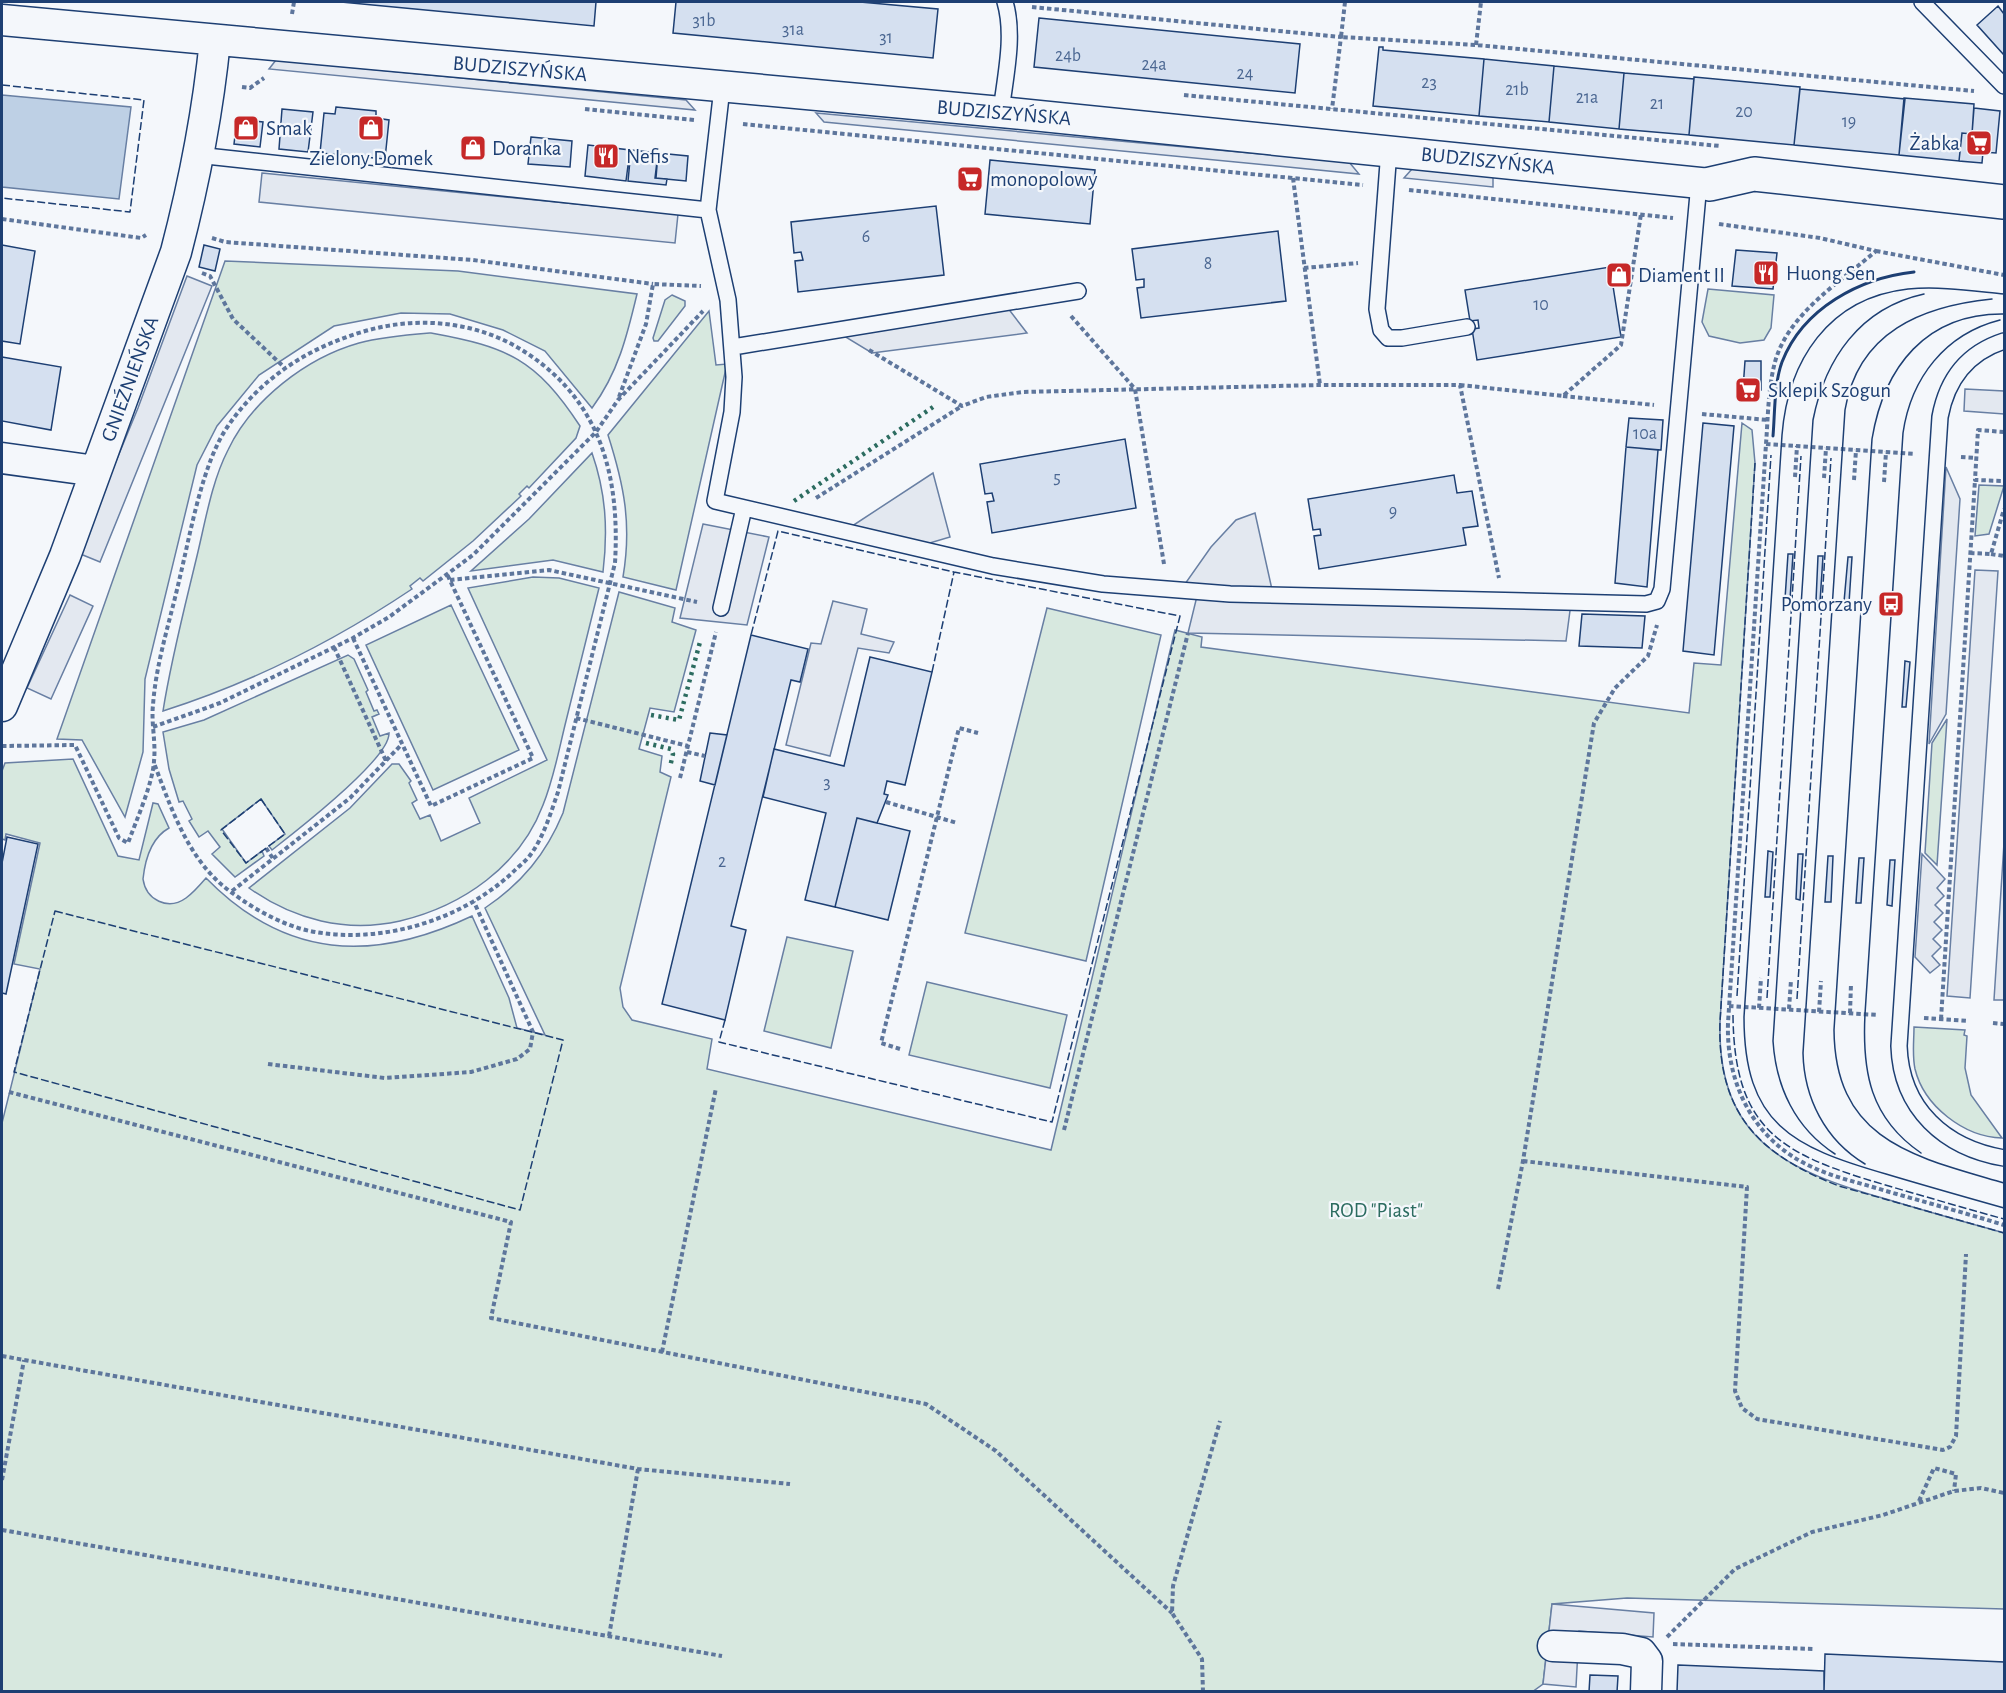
<svg xmlns="http://www.w3.org/2000/svg" width="2006" height="1693" font-family="'Alegreya Sans',sans-serif">
<rect width="100%" height="100%" fill="#f4f7fb"/>
<path fill="#d7e8df" stroke="#687fa3" stroke-width="1.5" d="M 225,261 L 458,271 L 637,294 C 627,336 618,373 592,408 L 545,351 L 503,330 L 450,314 L 401,313 L 334,326 L 259,375 L 217,426 L 197,465 L 145,679 L 143,752 L 125,817 L 82,740 L 57,739 Z
M 1708,289 L 1774,295 L 1771,328 L 1764,340 L 1740,343 L 1709,336 L 1702,322 Z
M 672,295 L 685,301 L 685,306 L 658,341 L 654,341 L 653,338 L 665,300 Z
M 709,311 L 716,365 L 727,364 L 676,590 L 623,577 C 632,524 624,485 608,435 Z
M 431,333 C 508,347 536,359 580,426 L 576,438 L 529,488 L 527,486 L 519,494 L 521,496 L 473,541 L 423,581 L 420,578 L 410,586 L 412,589 C 336,640 251,683 163,711 C 171,660 184,610 196,560 C 205,524 211,483 228,450 C 252,400 306,358 359,343 C 382,337 407,335 431,333 Z
M 1742,423 L 1752,430 L 1755,463 L 1720,1022 C 1717,1140 1787,1171 1886,1199 C 1925,1211 1965,1222 2004,1233 L 2004,1609 L 1627,1598 L 1552,1604 L 1543,1684 L 1532,1692 L 2,1691 L 2,1123 L 40,969 L 14,964 L 40,843 L 6,834 L 5,840 L 2,839 L 2,771 L 5,763 L 73,759 L 118,856 L 139,860 L 153,803 L 158,804 L 169,828 C 151,838 145,860 143,879 C 146,900 168,911 186,898 C 193,893 200,885 206,878 C 285,959 373,963 472,916 L 509,998 L 517,1028 L 545,1035 L 485,908 C 522,883 546,854 563,813 L 619,592 L 675,608 L 672,622 L 696,630 L 674,712 L 650,708 L 639,749 L 662,756 L 660,772 L 671,777 L 620,988 L 623,1007 L 632,1020 L 712,1039 L 707,1069 L 1051,1150 L 1175,630 L 1202,637 L 1201,647 L 1689,713 L 1694,663 L 1721,665 Z
M 592,453 C 606,493 608,530 603,572 L 553,560 L 471,571 L 529,519 Z
M 1979,485 L 2004,486 L 1989,534 L 1975,536 Z
M 533,577 L 559,578 L 599,588 C 588,633 577,677 566,721 C 559,749 554,778 543,805 C 520,866 463,906 400,921 C 346,933 294,920 249,888 L 350,808 L 392,764 L 399,764 L 411,781 L 409,783 L 417,800 L 412,803 L 420,819 L 430,815 L 441,841 L 480,823 L 469,798 L 547,760 L 468,588 Z
M 451,605 L 519,750 L 433,790 L 366,645 Z
M 1047,608 L 1161,635 L 1086,961 L 965,933 Z
M 348,655 L 354,659 L 368,690 L 366,692 L 374,711 L 377,710 L 379,714 L 372,717 L 380,736 L 389,733 C 390,759 295,832 272,850 L 269,846 L 285,834 L 261,799 L 222,829 L 246,863 L 262,851 L 264,856 L 235,877 L 212,854 L 220,847 L 208,831 L 199,837 L 189,821 L 192,819 L 183,801 L 179,802 L 169,769 L 163,732 L 204,720 Z
M 1947,719 L 1937,865 L 1925,853 L 1932,743 Z
M 787,937 L 853,951 L 831,1048 L 764,1031 Z
M 927,982 L 1067,1015 L 1050,1088 L 909,1055 Z
M 1914,1027 L 1965,1030 L 1964,1035 L 1967,1036 L 1965,1068 L 1971,1095 L 2002,1138 C 1964,1137 1924,1106 1915,1069 C 1912,1055 1914,1041 1914,1027 Z"/>
<path fill="#e3e8f0" stroke="#687fa3" stroke-width="1.5" d="M 276,60 L 686,100 L 695,110 L 269,69 Z
M 816,113 L 1349,162 L 1359,174 L 824,122 Z
M 1412,169 L 1493,177 L 1493,187 L 1404,178 Z
M 262,173 L 678,214 L 675,243 L 259,202 Z
M 187,276 L 212,286 L 100,562 L 78,553 L 138,408 Z
M 1004,303 L 1027,333 L 872,353 L 834,330 Z
M 1965,389 L 2004,391 L 2004,414 L 1964,411 Z
M 1946,467 L 1960,499 L 1946,714 L 1929,744 Z
M 933,473 L 950,537 L 913,548 L 843,532 Z
M 1255,513 L 1273,594 L 1571,603 L 1566,641 L 1188,633 L 1198,592 L 1180,591 L 1211,547 L 1236,520 Z
M 703,524 L 769,537 L 747,625 L 680,618 Z
M 1975,570 L 1998,571 L 1970,998 L 1947,996 Z
M 70,595 L 93,606 L 51,699 L 27,688 Z
M 833,601 L 867,609 L 861,634 L 894,642 L 889,653 L 858,648 L 830,756 L 786,745 L 811,643 L 821,644 Z
M 2004,843 L 2004,1000 L 1994,1000 Z
M 1922,854 L 1945,879 L 1937,888 L 1944,896 L 1935,905 L 1943,913 L 1934,922 L 1942,930 L 1933,939 L 1941,947 L 1932,956 L 1940,965 L 1930,973 L 1915,957 Z
M 1552,1604 L 1654,1613 L 1653,1637 L 1579,1631 L 1576,1687 L 1543,1684 Z"/>
<path fill="#bed0e5" stroke="#687fa3" stroke-width="1.5" d="M 2,95 L 131,107 L 119,199 L 2,187 Z"/>
<path fill="#d5e0f0" stroke="#1d3f73" stroke-width="1.5" d="M 341,2 L 596,2 L 594,26 Z
M 676,2 L 860,2 L 938,9 L 933,58 L 673,33 Z
M 1998,6 L 2004,14 L 2004,55 L 1977,25 Z
M 1039,18 L 1300,44 L 1295,93 L 1034,67 Z
M 1379,47 L 1383,47 L 1383,50 L 1484,59 L 1479,116 L 1373,106 Z
M 1484,59 L 1554,66 L 1549,122 L 1479,116 Z
M 1554,66 L 1624,73 L 1619,129 L 1549,122 Z
M 1624,73 L 1694,79 L 1689,135 L 1619,129 Z
M 1694,77 L 1800,87 L 1794,145 L 1689,135 Z
M 1800,89 L 1905,99 L 1899,155 L 1794,145 Z
M 1904,98 L 1974,104 L 1972,134 L 1962,133 L 1959,161 L 1899,155 Z
M 336,107 L 376,111 L 376,118 L 389,120 L 385,159 L 320,153 L 324,113 L 335,114 Z
M 1974,108 L 2000,111 L 1996,153 L 1983,152 L 1982,163 L 1959,161 L 1962,133 L 1972,134 Z
M 282,109 L 313,112 L 308,152 L 279,149 Z
M 237,119 L 263,122 L 260,147 L 234,144 Z
M 531,137 L 572,141 L 570,167 L 528,164 Z
M 588,145 L 630,150 L 626,181 L 585,176 Z
M 631,150 L 658,153 L 655,178 L 667,179 L 666,185 L 628,181 Z
M 658,153 L 688,156 L 686,181 L 656,178 Z
M 990,160 L 1095,170 L 1090,224 L 985,214 Z
M 936,206 L 944,275 L 798,292 L 795,261 L 803,260 L 801,252 L 794,253 L 791,222 Z
M 1278,231 L 1286,301 L 1141,318 L 1137,288 L 1144,287 L 1144,279 L 1136,280 L 1132,249 Z
M 2,245 L 35,251 L 20,344 L 2,341 Z
M 204,245 L 220,249 L 215,271 L 199,267 Z
M 1736,250 L 1777,253 L 1773,289 L 1732,286 Z
M 1625,265 L 1627,284 L 1612,286 L 1610,267 Z
M 1610,267 L 1621,337 L 1477,360 L 1472,329 L 1479,328 L 1478,320 L 1470,321 L 1465,290 Z
M 2,357 L 61,367 L 51,430 L 2,421 Z
M 1745,361 L 1761,361 L 1761,390 L 1743,389 Z
M 1629,418 L 1663,420 L 1661,450 L 1626,447 Z
M 1703,423 L 1734,426 L 1714,655 L 1683,651 Z
M 1125,439 L 1136,508 L 992,533 L 987,502 L 994,501 L 992,493 L 985,494 L 980,464 Z
M 1626,447 L 1658,450 L 1647,587 L 1615,583 Z
M 1454,475 L 1457,493 L 1472,491 L 1478,526 L 1463,528 L 1466,545 L 1319,569 L 1314,536 L 1321,535 L 1320,529 L 1313,530 L 1308,499 Z
M 1788,554 L 1793,554 L 1790,599 L 1785,599 Z
M 1818,556 L 1823,556 L 1820,602 L 1816,601 Z
M 1848,557 L 1852,557 L 1849,603 L 1844,602 Z
M 1582,614 L 1645,616 L 1642,648 L 1579,646 Z
M 751,635 L 808,649 L 800,682 L 791,680 L 731,926 L 746,930 L 725,1020 L 662,1004 Z
M 870,657 L 932,672 L 905,785 L 887,781 L 884,794 L 888,795 L 877,823 L 857,818 L 835,907 L 805,900 L 826,813 L 763,797 L 774,749 L 844,766 Z
M 1905,661 L 1910,662 L 1906,707 L 1902,707 Z
M 710,733 L 727,735 L 715,785 L 700,781 Z
M 857,818 L 910,831 L 888,920 L 835,907 Z
M 7,837 L 38,844 L 6,994 L 2,993 L 2,863 Z
M 1768,851 L 1773,852 L 1770,897 L 1765,897 Z
M 1798,854 L 1803,854 L 1800,900 L 1796,899 Z
M 1828,856 L 1833,856 L 1831,902 L 1825,902 Z
M 1859,858 L 1864,858 L 1861,903 L 1856,903 Z
M 1890,860 L 1895,860 L 1892,906 L 1887,905 Z
M 1825,1654 L 2004,1662 L 2004,1692 L 1824,1692 Z
M 1678,1665 L 1824,1671 L 1824,1692 L 1677,1692 Z
M 1590,1675 L 1618,1676 L 1617,1692 L 1589,1692 Z"/>
<g fill="none" stroke-linecap="round" stroke-linejoin="round">
<defs>
<path id="lane" d="M 1922,2 L 2004,86
M 722,88 L 708,210 L 728,300 L 734,377 L 732,412 L 715,501 L 993,566 L 1103,584 L 1230,594 L 1646,604 L 1657,601 L 1662,589 L 1699,183
M 1001,112 C 1005,77 1015,36 1005,2
M 1389,150 L 1377,309 L 1381,330 L 1388,338 L 1402,338 L 1467,327
M 197,155 L 708,210
M 2004,341 C 1967,353 1947,379 1940,417 L 1899,1046 C 1901,1109 1945,1148 2004,1158
M 733,347 L 1078,291
M 721,608 L 744,508"/>
<path id="street" d="M 2,20 L 1001,112 L 1710,184
M 2,458 L 96,471
M 2,706 L 65,556 L 176,252 C 194,183 208,111 215,40
M 1553,1646 L 1622,1649 L 1641,1653 L 1647,1661 L 1646,1692"/>
<path id="secondary" d="M 1710,184 L 1754,174 L 2004,202"/>
</defs>
<use href="#lane" stroke="#1d3f73" stroke-width="18"/>
<use href="#street" stroke="#1d3f73" stroke-width="33"/>
<use href="#secondary" stroke="#1d3f73" stroke-width="36"/>
<path stroke="#5e769c" stroke-width="4" stroke-dasharray="4.5 3" stroke-linecap="butt" d="M 1345,2 L 1341,37 L 1476,45 L 1974,91
M 1032,7 L 1341,37 L 1332,109
M 292,14 L 294,2
M 1476,45 L 1481,2
M 242,87 L 250,88 L 264,78
M 1184,95 L 1720,146
M 585,109 L 694,120
M 743,124 L 1363,185
M 1293,178 L 1320,385
M 1409,190 L 1673,218
M 2,219 L 141,238 L 146,235
M 1719,224 L 1820,238 L 1876,251 C 1840,282 1788,314 1775,362 C 1768,388 1768,418 1766,444 L 1728,1023 C 1726,1084 1754,1141 1812,1167 C 1835,1178 1861,1183 1886,1191 C 1925,1202 1965,1213 2004,1225
M 212,238 L 225,242 L 473,260 L 653,284
M 1876,251 L 2004,275
M 1304,268 L 1358,263
M 202,273 L 210,276 L 233,319 L 285,368
M 1071,316 L 1135,389 L 1164,564
M 869,350 L 962,406 L 986,397 L 1023,392 L 1320,385 L 1460,385 L 1499,578
M 1460,385 L 1563,396 L 1621,345 L 1641,214
M 1563,396 L 1654,405
M 619,397 L 646,324 L 653,284 L 701,286
M 1702,414 L 1768,420
M 2004,432 L 1978,430 L 1975,480 L 2004,481
M 1766,444 L 1915,454
M 1961,457 L 1976,458
M 1795,477 L 1797,446
M 1824,478 L 1826,448
M 1854,480 L 1856,450
M 1884,482 L 1886,452
M 816,498 L 962,406
M 1970,553 L 1991,554 L 2004,509
M 1991,554 L 2004,556
M 450,580 L 549,570 L 697,602
M 353,638 L 431,806 L 533,758 L 447,574
M 334,647 L 386,761
M 576,718 L 688,746
M 153,727 L 220,703 L 353,638 L 389,617 L 473,555 L 596,432 L 618,400 L 703,311
M 2,746 L 75,745 L 119,838 L 128,843 C 136,821 153,783 154,761 C 156,742 151,723 153,705 C 156,663 170,621 179,581 C 190,536 202,463 228,426 C 261,378 308,348 362,332 C 417,315 480,321 528,354 C 602,403 620,479 615,563 L 558,792 C 551,812 544,836 531,854 C 526,861 518,867 512,873 C 460,921 380,945 310,931 C 280,925 245,904 222,885 C 186,854 170,805 154,763
M 687,752 L 705,756
M 680,778 L 716,632
M 886,802 L 957,823
M 266,848 L 274,860
M 232,891 L 350,798 L 402,744
M 1729,1006 L 1878,1015
M 1759,1008 L 1761,978
M 1789,1009 L 1791,980
M 1819,1012 L 1821,981
M 1850,1013 L 1851,984
M 1924,1018 L 1968,1021
M 1941,1019 L 1975,480
M 1993,1023 L 2004,1024
M 900,1049 L 881,1043 L 959,728 L 978,733
M 268,1064 L 385,1078 L 471,1072 L 517,1059 L 530,1049 L 533,1032 L 474,902
M 9,1092 L 511,1222 L 491,1318 L 926,1404 L 996,1451 L 1172,1613
M 1064,1130 L 1188,633
M 1523,1161 L 1747,1187 L 1735,1391 L 1742,1408 L 1757,1419 L 1943,1450 L 1950,1447 L 1956,1436 L 1966,1254
M 1498,1289 L 1523,1161 L 1594,723 L 1615,688 L 1648,656 L 1657,625
M 662,1352 L 716,1088
M 2,1356 L 638,1469 L 790,1484
M 2,1480 L 24,1360
M 1919,1501 L 1934,1468 L 1956,1474 L 1954,1491
M 2,1530 L 722,1656
M 609,1636 L 638,1469
M 1667,1637 L 1735,1569 L 1812,1532 L 1883,1515 L 1954,1491 L 1981,1488 L 2004,1493
M 1673,1644 L 1814,1649
M 1203,1692 L 1202,1659 L 1172,1613 L 1173,1586 L 1220,1421"/>
<use href="#lane" stroke="#f4f7fb" stroke-width="15"/>
<use href="#street" stroke="#f4f7fb" stroke-width="30"/>
<use href="#secondary" stroke="#f4f7fb" stroke-width="33"/>
<path stroke="#1d3f73" stroke-width="1.5" d="M 2004,294 C 1973,291 1940,286 1908,289 C 1828,298 1788,361 1782,435 L 1744,1017 C 1744,1124 1792,1147 1886,1174 C 1926,1186 1965,1197 2004,1208
M 2004,314 C 1926,313 1884,367 1872,439 L 1834,1030 C 1835,1142 1916,1157 2004,1183
M 1921,1153 C 1870,1118 1862,1072 1865,1014 L 1903,433 C 1911,378 1945,334 2000,320
M 1835,1154 C 1795,1128 1776,1087 1773,1041 L 1813,420 C 1825,359 1860,308 1924,294
M 1865,1164 C 1825,1140 1804,1098 1803,1053 L 1845,410 C 1858,332 1922,306 1992,299"/>
<path stroke="#2c6c60" stroke-width="4.5" stroke-dasharray="3 4.5" stroke-linecap="butt" d="M 794,501 L 933,407
M 651,715 L 679,720 L 700,642
M 646,743 L 671,749 L 673,754 L 670,767"/>
<path stroke="#1d3f73" stroke-width="1.5" stroke-dasharray="8 3" stroke-linecap="butt" d="M 2,85 L 144,100 L 130,212 L 2,198
M 1755,463 L 1720,1022 C 1717,1113 1759,1155 1839,1186 L 2004,1233
M 932,672 L 954,572
M 261,799 L 285,834 L 246,863 L 221,830 Z
M 55,911 L 563,1040 L 520,1210 L 14,1072 Z
M 1737,996 L 1771,455
M 1767,998 L 1801,456
M 1797,999 L 1831,458
M 1733,1015 C 1734,1130 1781,1154 1882,1184 C 1923,1196 1964,1208 2004,1219
M 725,1020 L 719,1042 L 1052,1122 L 1180,616 L 954,572 L 778,531 L 751,635"/>
<path stroke="#1d3f73" stroke-width="3" d="M 1773,436 C 1775,412 1774,384 1782,362 C 1803,308 1860,278 1914,272"/>
</g>
<defs>
<symbol id="shop-square" viewBox="-11 -11 22 22"><rect x="-9" y="-9" width="18" height="18" rx="4" fill="#c62828" stroke="#f4f7fb"/><path d="M-5-2.5h2.3a2.7 3.5 0 0 1 5.4 0H5L5.5 6h-11ZM-1.5-2.5h3a1.5 2.3 0 0 0-3 0Z" fill="#fff"/></symbol>
<symbol id="supermarket-square" viewBox="-11 -11 22 22"><rect x="-9" y="-9" width="18" height="18" rx="4" fill="#c62828" stroke="#f4f7fb"/><path d="M-6-5.5h2.5l.6 2H6L4.5 2H-2.5L-4.4-4H-6ZM-1.5 3.2a1.3 1.3 0 1 0 .1 0ZM3 3.2a1.3 1.3 0 1 0 .1 0Z" fill="#fff"/></symbol>
<symbol id="restaurant-square" viewBox="-11 -11 22 22"><rect x="-9" y="-9" width="18" height="18" rx="4" fill="#c62828" stroke="#f4f7fb"/><path d="M-5-6h1v4h1v-4h1v4h1v-4h1v5L-1.5 .5V6h-2V.5L-5-1ZM5-6V6H3V1.5H1.5Q1.5-4 5-6Z" fill="#fff"/></symbol>
<symbol id="bus-square" viewBox="-11 -11 22 22"><rect x="-9" y="-9" width="18" height="18" rx="4" fill="#c62828" stroke="#f4f7fb"/><path d="M-5-6H5V4H4V6H2V4H-2V6H-4V4H-5ZM-3.5-4V0h7V-4ZM-3.5 1.2v1.5H-2V1.2ZM2 1.2v1.5H3.5V1.2Z" fill="#fff"/></symbol>
</defs>
<g fill-rule="evenodd">
<use href="#shop-square" x="231" y="113" width="30" height="30"/>
<use href="#shop-square" x="356" y="113" width="30" height="30"/>
<use href="#supermarket-square" x="1964" y="128" width="30" height="30"/>
<use href="#shop-square" x="458" y="133" width="30" height="30"/>
<use href="#restaurant-square" x="591" y="141" width="30" height="30"/>
<use href="#supermarket-square" x="955" y="164" width="30" height="30"/>
<use href="#restaurant-square" x="1751" y="258" width="30" height="30"/>
<use href="#shop-square" x="1604" y="260" width="30" height="30"/>
<use href="#supermarket-square" x="1733" y="375" width="30" height="30"/>
<use href="#bus-square" x="1876" y="589" width="30" height="30"/>
</g>
<g text-anchor="middle" dominant-baseline="central" stroke-width="4.5" stroke-linejoin="round" paint-order="stroke">
<g font-size="18" fill="#4b6792">
<text x="704" y="21">31b</text>
<text x="793" y="30">31a</text>
<text x="886" y="38">31</text>
<text x="1068" y="56">24b</text>
<text x="1154" y="65">24a</text>
<text x="1245" y="74">24</text>
<text x="1429" y="83">23</text>
<text x="1517" y="90">21b</text>
<text x="1587" y="98">21a</text>
<text x="1657" y="104">21</text>
<text x="1744" y="112">20</text>
<text x="1849" y="122">19</text>
<text x="866" y="237">6</text>
<text x="1208" y="264">8</text>
<text x="1541" y="305">10</text>
<text x="1645" y="434">10a</text>
<text x="1057" y="478">5</text>
<text x="1393" y="512">9</text>
<text x="827" y="783">3</text>
<text x="722" y="862">2</text>
</g>
<g font-size="21" fill="#1d3f73" stroke="#f4f7fb">
<text transform="translate(520 69) rotate(5)">BUDZISZYŃSKA</text>
<text transform="translate(1004 113) rotate(5)">BUDZISZYŃSKA</text>
<text transform="translate(1488 161) rotate(6)">BUDZISZYŃSKA</text>
<text transform="translate(130 379) rotate(-70)">GNIEŹNIEŃSKA</text>
</g>
<g font-size="21" fill="#1d3f73" stroke="#f4f7fb" text-anchor="start">
<text x="266" y="128">Smak</text>
<text x="1960" y="143" text-anchor="end">Żabka</text>
<text x="492" y="148">Doranka</text>
<text x="626" y="156">Nefis</text>
<text x="371" y="158" text-anchor="middle">Zielony Domek</text>
<text x="990" y="179">monopolowy</text>
<text x="1786" y="273">Huong Sen</text>
<text x="1638" y="275">Diament II</text>
<text x="1768" y="390">Sklepik Szogun</text>
<text x="1872" y="604" text-anchor="end">Pomorzany</text>
</g>
<g font-size="21" fill="#2c6c60" stroke="#f4f7fb">
<text x="1376" y="1210">ROD "Piast"</text>
</g>
</g>
<rect width="2006" height="1693" fill="none" stroke="#1d3f73" stroke-width="6"/>
</svg>
